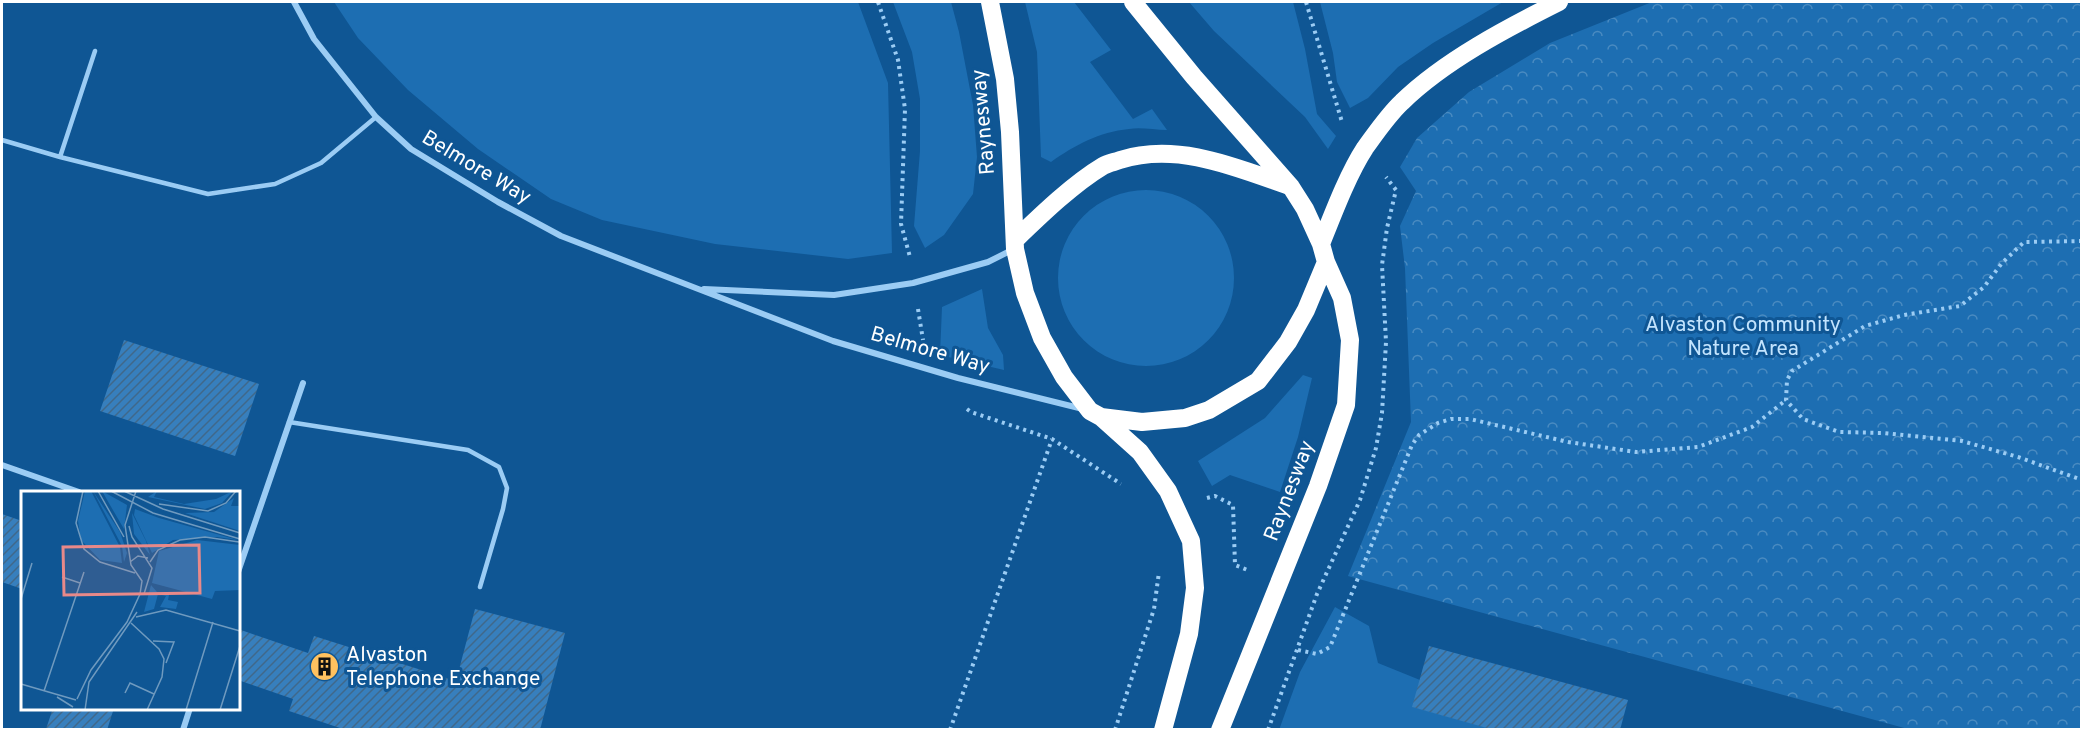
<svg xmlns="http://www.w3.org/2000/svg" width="2083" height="731" font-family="Overpass,sans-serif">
<defs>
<pattern id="park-crowns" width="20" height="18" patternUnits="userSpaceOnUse" patternTransform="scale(1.5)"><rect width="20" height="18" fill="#1d6eb2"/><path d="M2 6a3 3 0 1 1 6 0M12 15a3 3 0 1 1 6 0" fill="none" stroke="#4a8bc1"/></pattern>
<pattern id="building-hatch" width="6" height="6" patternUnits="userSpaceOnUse" patternTransform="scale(1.5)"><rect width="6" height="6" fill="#377fbd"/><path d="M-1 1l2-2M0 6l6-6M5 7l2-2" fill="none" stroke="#40688a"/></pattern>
</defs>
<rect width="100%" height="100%" fill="#0f5694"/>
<path fill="#1d6eb2" d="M 334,2 L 858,2 L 888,83 L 892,253 L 848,259 L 715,244 L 602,220 L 551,199 L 478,149 L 408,90 L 358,38 Z
M 893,2 L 951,2 L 959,32 L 973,105 L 977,157 L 973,194 L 944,235 L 925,248 L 914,226 L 920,151 L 920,99 L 912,52 Z
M 1025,2 L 1074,2 L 1111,50 L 1090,62 L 1133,119 L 1152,109 L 1167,130 C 1154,130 1141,127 1129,129 C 1099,132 1075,145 1051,162 L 1041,157 L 1037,52 Z
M 1189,2 L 1293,2 L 1305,49 L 1317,114 L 1336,136 L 1328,149 L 1305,117 L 1214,31 Z
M 1320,2 L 1503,2 L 1433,43 L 1398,67 L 1368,98 L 1350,108 L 1337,82 L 1333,53 Z
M1058 278a88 88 0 1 1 176 0a88 88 0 1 1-176 0Z
M 982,289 L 988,328 L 1003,355 L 1004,370 L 940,355 L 942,307 Z
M 1303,375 L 1312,378 L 1298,437 L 1280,492 L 1230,475 L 1212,486 L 1198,461 L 1265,418 Z
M 1335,607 L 1369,626 L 1378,663 L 1420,680 L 1413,707 L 1494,729 L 1279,730 L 1300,672 Z"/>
<path fill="url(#park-crowns)" d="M 1652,2 L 2081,2 L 2081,729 L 1908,729 L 1348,576 L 1411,422 L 1405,268 L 1400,226 L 1416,191 L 1400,167 L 1417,138 L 1469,92 L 1550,43 Z"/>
<path fill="url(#building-hatch)" d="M 124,340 L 259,384 L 235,456 L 100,411 Z
M 2,514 L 22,521 L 22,589 L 2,582 Z
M 475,609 L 565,633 L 540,730 L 346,730 L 289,711 L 293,699 L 238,680 L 238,638 L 241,630 L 308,653 L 314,636 L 456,681 Z
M 1429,646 L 1628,700 L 1620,730 L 1494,730 L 1412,707 Z
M 53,708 L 114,708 L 107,730 L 48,730 L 46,729 Z"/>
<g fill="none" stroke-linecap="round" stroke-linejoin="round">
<path stroke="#9bccf4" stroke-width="4" stroke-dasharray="3 4.5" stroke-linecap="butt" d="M 878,2 L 898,60 L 905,109 L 901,224 L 910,257
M 1306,2 L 1342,122
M 2082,241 L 2024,242 L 2002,263 L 1984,287 L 1960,306 L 1904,315 L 1865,326 L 1792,371 L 1787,380 L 1786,400 L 1803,419 L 1839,432 L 1883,433 L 1962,441 L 2018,457 L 2082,480
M 918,309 L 923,340
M 967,409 L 971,412 L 1052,439 L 1121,484
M 1207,498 L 1215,496 L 1233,505 L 1235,565 L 1250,571
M 1298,650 L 1317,654 L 1330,647 L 1412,445 L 1419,435 L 1438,423 L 1451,419 L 1470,419 L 1568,442 L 1636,452 L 1698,447 L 1752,427 L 1786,400
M 950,730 L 1052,439
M 1115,730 L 1154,609 L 1159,572
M 1268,730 L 1317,594 L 1360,500 L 1376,448 L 1382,413 L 1386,342 L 1382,265 L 1387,228 L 1396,190 L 1386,177"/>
<path stroke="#9bccf4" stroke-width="4.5" d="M 2,140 L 60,157 L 208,194 L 275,184 L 321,163 L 376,117
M 60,157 L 95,51
M 289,422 L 468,450 L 499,467 L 507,488 L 503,509 L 480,587"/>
<path stroke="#9bccf4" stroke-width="6" d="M 294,2 L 314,39 L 376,117 L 411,149 L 498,202 L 561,236 L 833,341 L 958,378 L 1083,409
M 704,289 L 834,295 L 913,283 L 988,262 L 1014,249
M 2,465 L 79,492
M 238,572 L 303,383
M 183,730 L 190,708"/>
<path stroke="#fff" stroke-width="18" d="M 990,2 L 1005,79 L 1010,132 L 1015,249 L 1025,293 L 1042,338 L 1064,377 L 1090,411 L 1101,417 L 1142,422 L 1185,418 L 1209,410 L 1258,381 L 1288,342 L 1306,310 L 1326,262
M 1133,2 L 1194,77 L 1291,187 L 1305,209 L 1321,244 L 1326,262 L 1342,298 L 1350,340 L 1346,405 L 1318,486 L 1220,730
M 1015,240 C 1041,215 1073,184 1103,166 C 1108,163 1115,162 1120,160 C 1177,142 1235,167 1289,186
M 1321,244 C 1333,214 1348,174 1365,148 C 1376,133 1388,115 1402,102 C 1444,61 1507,28 1559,2
M 1101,417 L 1140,452 L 1168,491 L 1191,541 L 1195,588 L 1189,634 L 1163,730"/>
</g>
<defs>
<symbol id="building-disc" viewBox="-11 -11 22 22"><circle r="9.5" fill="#ffc15f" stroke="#0f5694"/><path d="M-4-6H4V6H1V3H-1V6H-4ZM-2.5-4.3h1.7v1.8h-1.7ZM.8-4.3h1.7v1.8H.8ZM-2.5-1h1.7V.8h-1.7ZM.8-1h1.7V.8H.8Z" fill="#111"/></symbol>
</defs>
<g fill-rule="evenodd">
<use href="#building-disc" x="308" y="650" width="33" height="33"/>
</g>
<g text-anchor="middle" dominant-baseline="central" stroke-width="6" stroke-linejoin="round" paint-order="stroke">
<g font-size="21" fill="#fff" stroke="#0f5694">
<text transform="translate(984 122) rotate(-95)">Raynesway</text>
<text transform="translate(476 168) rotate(31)">Belmore Way</text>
<text transform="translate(930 351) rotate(16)">Belmore Way</text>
<text transform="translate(1290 491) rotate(-69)">Raynesway</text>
</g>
<g font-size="21" fill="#c3e4fe" stroke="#0f5694">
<text x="1743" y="325">Alvaston Community<tspan x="1743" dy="24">Nature Area</tspan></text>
</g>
<g font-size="21" fill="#fff" stroke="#0f5694" text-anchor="start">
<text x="346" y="655">Alvaston<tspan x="346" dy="24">Telephone Exchange</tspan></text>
</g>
</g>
<g transform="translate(21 491)">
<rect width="219" height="219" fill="#0f5694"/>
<path d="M 64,0 L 70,0 L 99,56 L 101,72 L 79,69 L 60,49 L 57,30 ZM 72,0 L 99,41 L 106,62 L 103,71 L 101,55 ZM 81,0 L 106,14 L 103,38 L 89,14 ZM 136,0 L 133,6 L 163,13 L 195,8 L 212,0 L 201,12 L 184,18 L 127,6 ZM 213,7 L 210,15 L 219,15 L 219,40 L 164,22 L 193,21 ZM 114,18 L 138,27 L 217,49 L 196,46 L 152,49 L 131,62 L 113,24 ZM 111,22 L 125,50 L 129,64 L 113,43 ZM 130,94 L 136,101 L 148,104 L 147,109 L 157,111 L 155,118 L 139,116 L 145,105 L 137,103 L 133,118 L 123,121 Z" fill="#1d6eb2"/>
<path d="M 176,49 L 219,54 L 219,99 L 194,100 L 191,108 L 131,92 L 138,60 Z" fill="#1d6eb2"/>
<path fill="none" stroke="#6f9abf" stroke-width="1.5" d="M 62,0 L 55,32 L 63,58 L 79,71 L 114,82M 77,0 L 103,46M 90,0 L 132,22 L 219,48M 103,0 L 142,18 L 219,42M 138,13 L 187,20 L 205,12 L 215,0M 108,35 L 111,46 L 131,77 L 123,103M 109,71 L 117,65 L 127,67M 129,71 L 137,59 L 159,49 L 184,46 L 218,51M 41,86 L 59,92M 0,108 L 11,72M 115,126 L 145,119 L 219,140M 110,132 L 138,158 L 143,168 L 141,186 L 126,219M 132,150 L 153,151 L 145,172M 0,193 L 55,209M 23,200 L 63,81M 104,202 L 109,192 L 133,203M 36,206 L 52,216M 56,208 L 70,179 L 106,131 L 119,103 L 121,90 L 110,74 L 104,34 L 115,0M 64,219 L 68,191 L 116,121M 165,219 L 192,131M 199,219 L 219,155"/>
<path fill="#e88989" fill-opacity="0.15" stroke="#e88989" stroke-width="3" d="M 178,54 L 179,102 L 43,104 L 42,56 Z"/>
<rect width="219" height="219" fill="none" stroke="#fff" stroke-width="3"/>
</g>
<rect width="2083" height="731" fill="none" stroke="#ffffff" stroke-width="6"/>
</svg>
